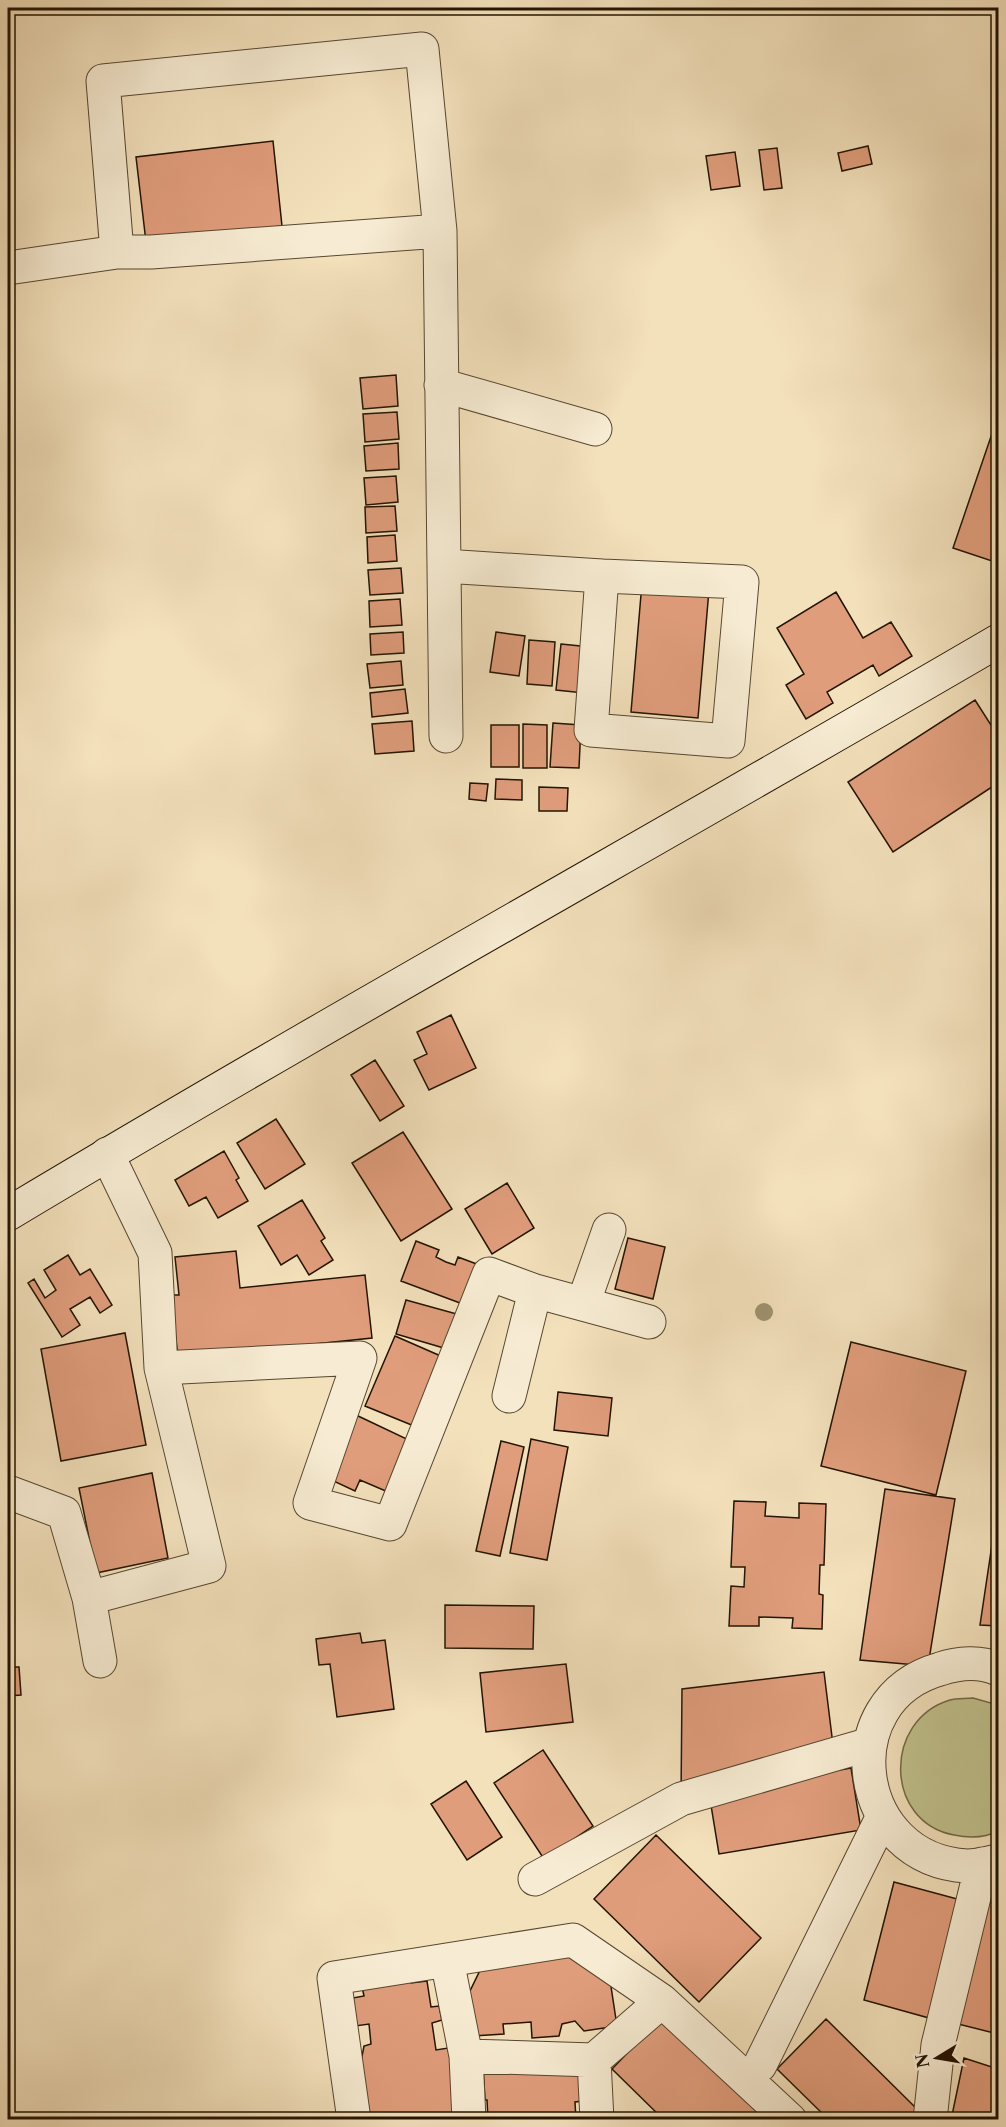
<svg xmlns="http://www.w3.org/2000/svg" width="1006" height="2127" font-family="'Libre Caslon Text',serif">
<rect width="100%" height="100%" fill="#f3e1bc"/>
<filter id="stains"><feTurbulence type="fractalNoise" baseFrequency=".00333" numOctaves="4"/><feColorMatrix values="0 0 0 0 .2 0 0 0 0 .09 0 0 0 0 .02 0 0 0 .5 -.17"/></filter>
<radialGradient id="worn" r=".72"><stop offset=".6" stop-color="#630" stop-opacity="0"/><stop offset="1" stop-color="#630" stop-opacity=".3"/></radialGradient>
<path fill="#c0c18d" stroke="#726a47" stroke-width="1.5" d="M 973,1698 L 998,1705 L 998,1831 C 985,1838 969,1838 954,1835 C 884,1822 883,1720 950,1700 C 957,1698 966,1699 973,1698 Z"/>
<path fill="#e09d7c" stroke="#231401" stroke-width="1.5" d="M 273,141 L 282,226 L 146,242 L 136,157 Z
M 868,146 L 872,164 L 842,171 L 838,153 Z
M 777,148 L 782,188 L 764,190 L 759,150 Z
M 735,152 L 740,186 L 711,190 L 706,156 Z
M 8,346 L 13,347 L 8,430 Z
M 396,375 L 398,406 L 363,409 L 360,378 Z
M 397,412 L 399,439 L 365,442 L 363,414 Z
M 998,416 L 998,563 L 953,548 Z
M 398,443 L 399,469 L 366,471 L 364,446 Z
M 396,476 L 398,502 L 366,505 L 364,478 Z
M 395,506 L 397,531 L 366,533 L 365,507 Z
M 395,535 L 397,561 L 368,563 L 367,537 Z
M 401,568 L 403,593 L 370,595 L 368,570 Z
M 642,583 L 709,590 L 698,718 L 631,712 Z
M 836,592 L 863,638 L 891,622 L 912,656 L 879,676 L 873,665 L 827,692 L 833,703 L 806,719 L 786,685 L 804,674 L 777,628 Z
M 400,599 L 402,625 L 370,627 L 369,601 Z
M 403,632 L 404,653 L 371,655 L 370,634 Z
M 496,632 L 525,636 L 519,676 L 490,672 Z
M 529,640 L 555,642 L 552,686 L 527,684 Z
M 561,644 L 590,647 L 584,693 L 556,690 Z
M 401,661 L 403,685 L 370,688 L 367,664 Z
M 405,689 L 408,713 L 372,717 L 370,693 Z
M 975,700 L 998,736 L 998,783 L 893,852 L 848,782 Z
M 412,721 L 414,751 L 375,754 L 372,724 Z
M 553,723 L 581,725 L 579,768 L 550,767 Z
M 523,724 L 547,725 L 547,768 L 523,768 Z
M 491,725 L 519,725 L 519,767 L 491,767 Z
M 496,779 L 522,780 L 522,800 L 495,799 Z
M 470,783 L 488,784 L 486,801 L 469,799 Z
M 539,787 L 568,788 L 567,811 L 539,811 Z
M 998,934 L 998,971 L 994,935 Z
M 451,1015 L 476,1068 L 429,1090 L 414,1060 L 427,1054 L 417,1032 Z
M 375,1060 L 404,1106 L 380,1121 L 351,1075 Z
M 276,1119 L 305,1164 L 265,1189 L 237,1143 Z
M 403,1132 L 452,1209 L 401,1241 L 352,1163 Z
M 224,1151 L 239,1178 L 236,1180 L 248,1201 L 218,1218 L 206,1197 L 189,1206 L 175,1180 Z
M 507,1183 L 534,1228 L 492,1254 L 465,1209 Z
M 302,1200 L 325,1238 L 321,1241 L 333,1260 L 309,1275 L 297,1255 L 281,1265 L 258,1226 Z
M 628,1238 L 665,1247 L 653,1299 L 615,1289 Z
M 416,1241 L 439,1250 L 436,1257 L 446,1262 L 455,1265 L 458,1257 L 482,1266 L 468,1306 L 401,1281 Z
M 236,1251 L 240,1288 L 365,1275 L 372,1338 L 178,1358 L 171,1295 L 179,1295 L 175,1257 Z
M 68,1255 L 80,1275 L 90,1269 L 112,1305 L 100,1313 L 90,1297 L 70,1309 L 80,1325 L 62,1337 L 28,1283 L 34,1279 L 45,1298 L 56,1290 L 44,1270 Z
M 406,1300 L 464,1316 L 454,1351 L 396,1334 Z
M 125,1333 L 146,1445 L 61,1461 L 41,1349 Z
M 395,1336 L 443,1357 L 414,1426 L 365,1406 Z
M 851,1342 L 966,1371 L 936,1495 L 821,1466 Z
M 558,1392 L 612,1398 L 608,1436 L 554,1430 Z
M 356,1415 L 411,1441 L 388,1492 L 360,1480 L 355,1491 L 327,1478 Z
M 531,1439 L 568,1447 L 547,1560 L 510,1553 Z
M 501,1441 L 524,1447 L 500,1556 L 476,1551 Z
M 152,1473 L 168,1558 L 96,1573 L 79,1488 Z
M 885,1489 L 955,1499 L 928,1666 L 860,1660 Z
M 734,1501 L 766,1502 L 765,1516 L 799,1518 L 799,1503 L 826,1504 L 824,1565 L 820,1565 L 819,1594 L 823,1595 L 822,1629 L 792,1628 L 793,1618 L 759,1617 L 759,1626 L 729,1626 L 731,1586 L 744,1587 L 745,1567 L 731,1567 Z
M 993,1538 L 998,1539 L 998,1626 L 980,1625 Z
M 445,1605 L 534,1606 L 533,1649 L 445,1648 Z
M 360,1633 L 362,1643 L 385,1640 L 394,1709 L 337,1717 L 330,1664 L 319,1665 L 316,1639 Z
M 566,1664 L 573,1722 L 486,1732 L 480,1673 Z
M 8,1667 L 19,1667 L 21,1695 L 8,1696 Z
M 824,1672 L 833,1745 L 681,1799 L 682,1689 Z
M 543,1750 L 593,1826 L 544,1859 L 494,1783 Z
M 851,1768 L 861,1830 L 719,1854 L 709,1793 Z
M 466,1781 L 502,1837 L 467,1860 L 431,1804 Z
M 656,1835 L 761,1938 L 699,2002 L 594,1899 Z
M 894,1882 L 961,1900 L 929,2018 L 864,2000 Z
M 988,1902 L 998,1904 L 998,2034 L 958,2024 Z
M 571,1949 L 610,1980 L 617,2026 L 584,2031 L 575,2021 L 562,2024 L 559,2036 L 532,2038 L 531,2022 L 503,2024 L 504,2034 L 473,2036 L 470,1991 L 486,1958 Z
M 409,1975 L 411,1983 L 427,1981 L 431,2007 L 439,2006 L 442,2020 L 432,2023 L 436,2050 L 448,2048 L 460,2110 L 451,2113 L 452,2120 L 363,2120 L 359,2072 L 364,2046 L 371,2044 L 369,2024 L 348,2027 L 342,2000 L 364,1996 L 361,1982 Z
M 663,2016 L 774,2120 L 664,2120 L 612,2069 Z
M 826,2019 L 918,2110 L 909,2120 L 829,2120 L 777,2069 Z
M 964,2058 L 998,2069 L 998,2120 L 951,2120 Z
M 583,2064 L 584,2101 L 575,2102 L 576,2120 L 488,2120 L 487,2100 L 485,2100 L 483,2068 Z"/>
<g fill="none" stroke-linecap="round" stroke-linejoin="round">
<defs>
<path id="street" d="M 117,252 L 103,81 L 422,49 L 440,231
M 8,268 L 117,252 L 151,252 L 440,231 L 446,736
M 441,385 L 595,429
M 444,566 L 602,576 L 742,582 L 728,741 L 591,730 L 602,576
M 583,1304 L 609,1230
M 161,1368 L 360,1358 L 310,1503 L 390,1524 L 489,1274 L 535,1291 L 649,1322
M 509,1396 L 535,1291
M 8,1492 L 64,1513 L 89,1598
M 100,1661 L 89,1598 L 209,1566 L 161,1368 L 155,1253 L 107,1154
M 998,1669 C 980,1661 958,1663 940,1669 C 831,1700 853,1860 967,1866 C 977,1866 988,1863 998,1861
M 535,1879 L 681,1799 L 870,1744
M 447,1960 L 466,2056 L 469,2120
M 662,2001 L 790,2120
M 594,2060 L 597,2120
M 760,2065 L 882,1818
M 354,2120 L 334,1978 L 573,1940 L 662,2001 L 594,2060 L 466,2056
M 930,2120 L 938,2045 L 982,1864"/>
<path id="secondary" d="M 8,1214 C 335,1018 669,833 998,641"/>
</defs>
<use href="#street" stroke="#574730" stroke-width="35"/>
<use href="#secondary" stroke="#231401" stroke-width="35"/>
<use href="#street" stroke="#f7ecd3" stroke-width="33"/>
<use href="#secondary" stroke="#f7ecd3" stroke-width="33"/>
</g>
<circle fill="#9f9270" cx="764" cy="1312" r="9"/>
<rect width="1006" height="2127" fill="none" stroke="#f3e1bc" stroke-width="30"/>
<rect x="9" y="9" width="988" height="2109" fill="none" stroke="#231401" stroke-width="3"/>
<rect x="15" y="15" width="976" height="2097" fill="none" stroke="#231401" stroke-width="1.5"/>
<g transform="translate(937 2058) rotate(259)" stroke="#f7ecd3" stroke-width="4.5" paint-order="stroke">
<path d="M0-4.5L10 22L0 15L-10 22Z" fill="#231401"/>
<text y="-9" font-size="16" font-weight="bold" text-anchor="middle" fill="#231401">N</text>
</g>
<rect width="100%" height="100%" filter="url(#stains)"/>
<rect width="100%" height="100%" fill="url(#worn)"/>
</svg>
